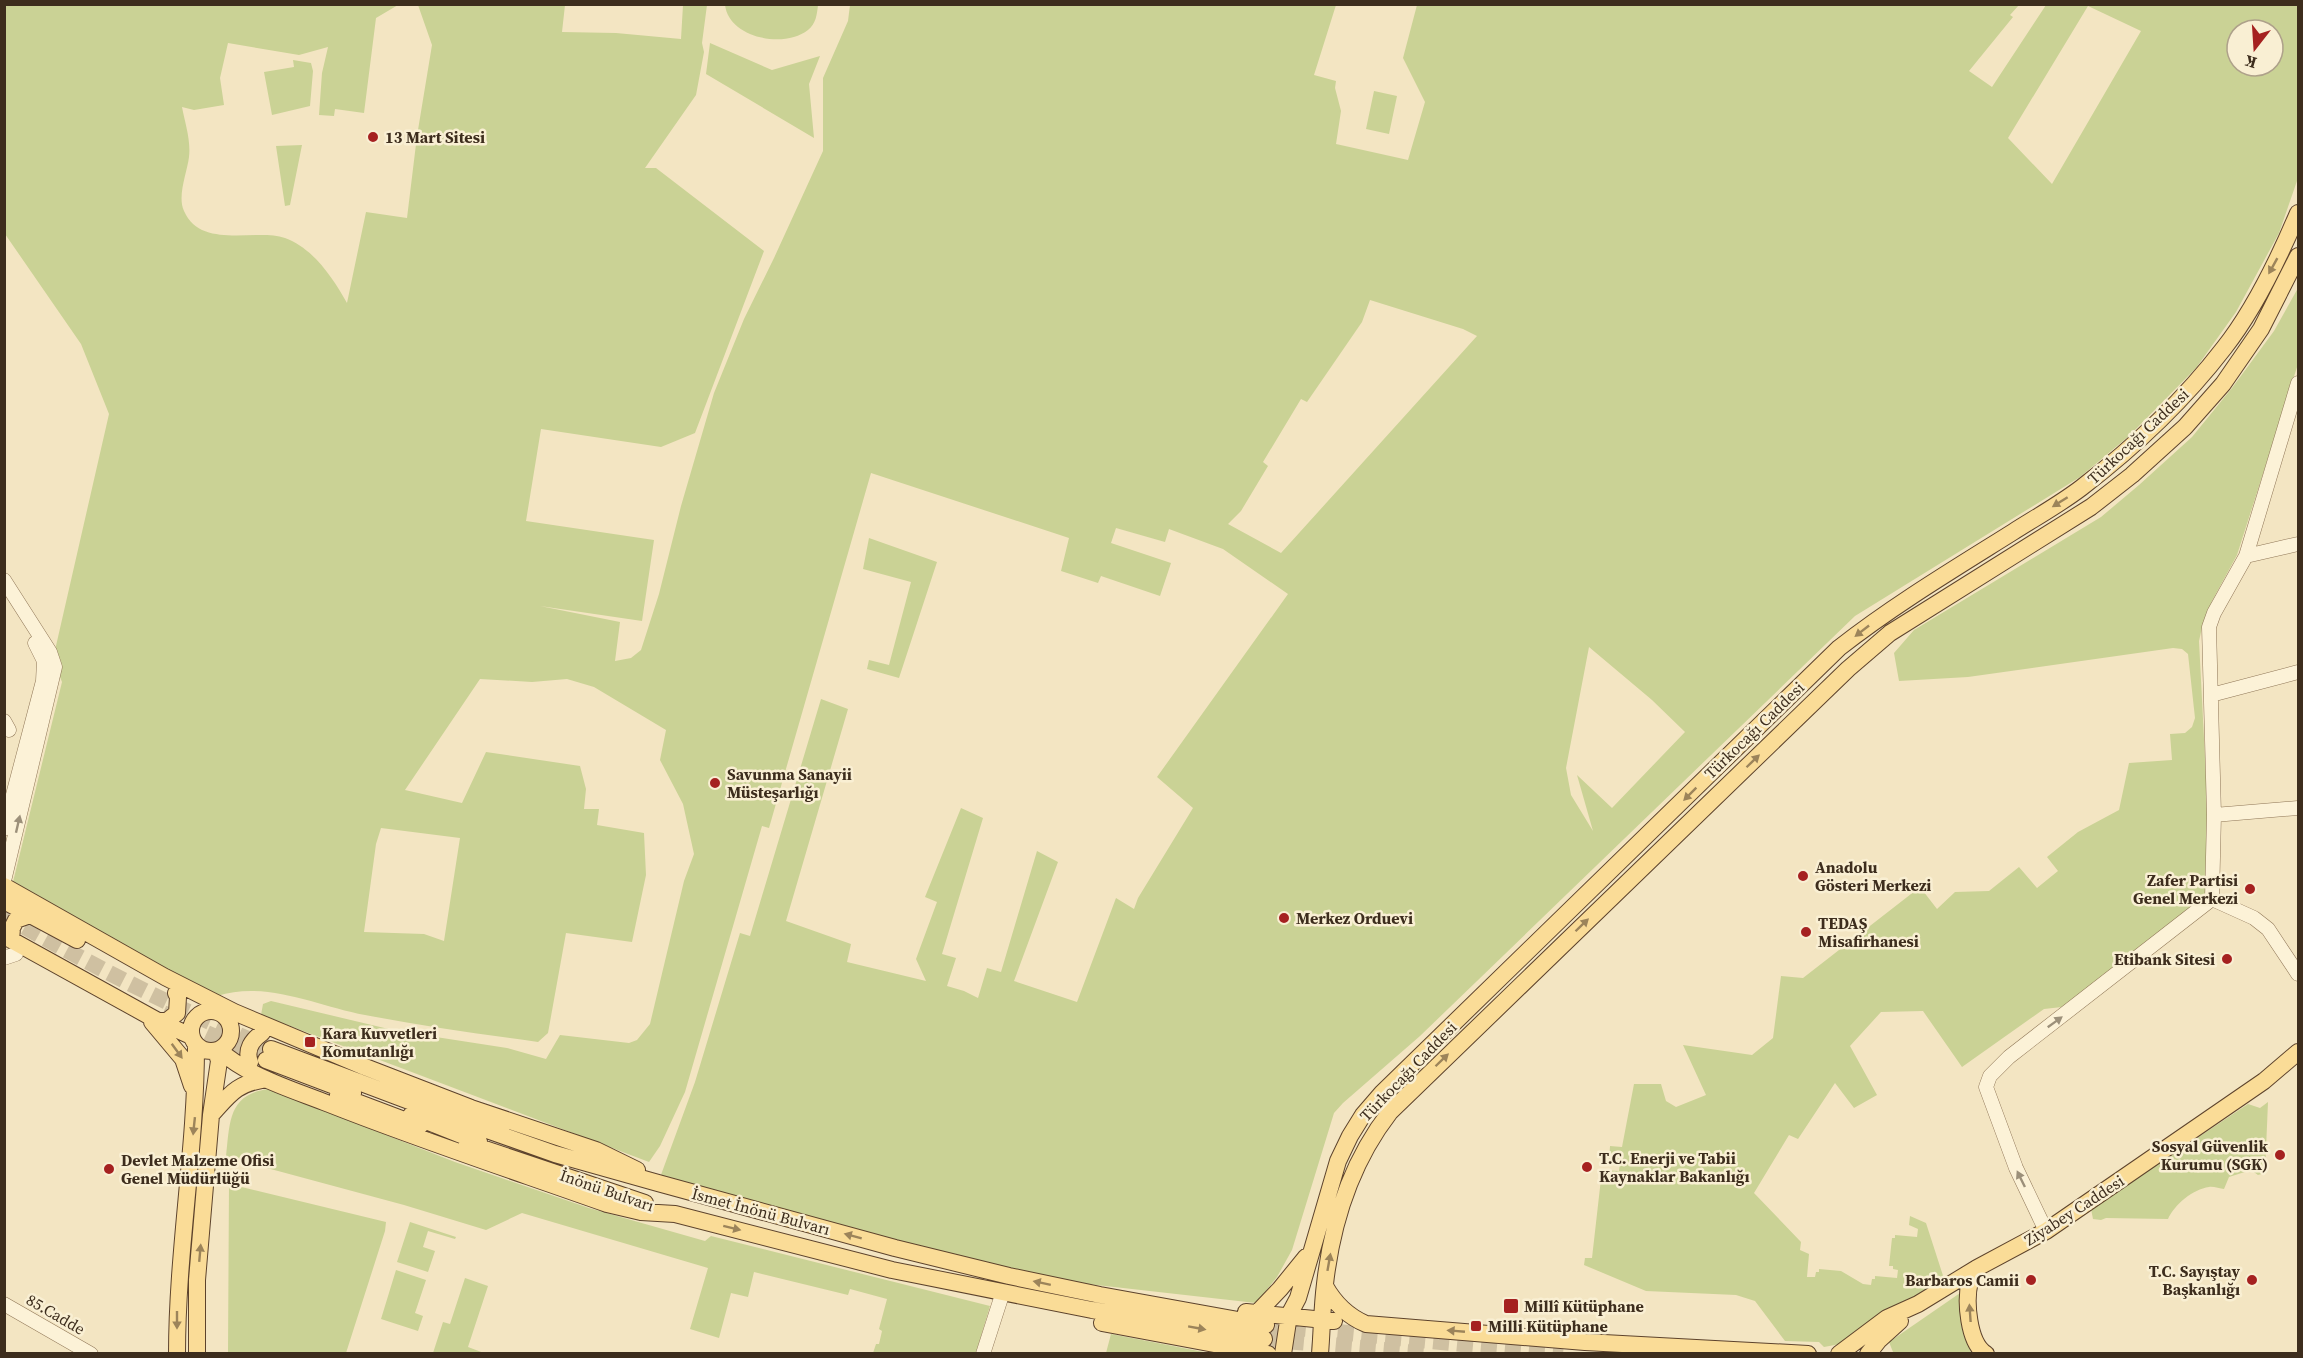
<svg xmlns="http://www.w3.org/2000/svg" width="2303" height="1358" font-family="'Source Serif 4',serif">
<rect width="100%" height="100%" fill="#f3e5c2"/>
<path fill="#cad295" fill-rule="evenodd" d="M 4,5 L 398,5 L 376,18 L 364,113 L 335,109 L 334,116 L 319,115 L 322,73 L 328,47 L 299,55 L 228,43 L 220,78 L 224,105 L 194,110 L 182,107 C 185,123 191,140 189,157 C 187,173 177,196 184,211 C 201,250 256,228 285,238 C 313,248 333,278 347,303 L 366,212 L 407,218 L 417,136 L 432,45 L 418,5 L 565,5 L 562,32 L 616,33 L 681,39 L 683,5 L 707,5 L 702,43 L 704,52 L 696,95 L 645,168 L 656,168 L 764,251 L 695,433 L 661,447 L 541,429 L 526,521 L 654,540 L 642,621 L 540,606 L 620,622 L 615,661 L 631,658 L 641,650 L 659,594 L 681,506 L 714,393 L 744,319 L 774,258 L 823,151 L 823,78 L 848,21 L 850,5 L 1336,5 L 1314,75 L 1336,81 L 1335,88 L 1341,111 L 1336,144 L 1408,160 L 1425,102 L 1403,58 L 1417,5 L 2019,5 L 2010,15 L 2013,17 L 1969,71 L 1992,87 L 2046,5 L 2298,5 L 2298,178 L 2279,233 L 2236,312 L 2196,368 L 2129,436 L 2080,477 L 1855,616 L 1420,1036 L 1343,1103 L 1334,1113 L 1292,1250 L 1277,1277 L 1256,1303 L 1061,1281 L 658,1183 L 695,1082 L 740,933 L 750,936 L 821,699 L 848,709 L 786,921 L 851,944 L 847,962 L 926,981 L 916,959 L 937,902 L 925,897 L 961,808 L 983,818 L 942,954 L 956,958 L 947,986 L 964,991 L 978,998 L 987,968 L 1001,972 L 1037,851 L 1058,862 L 1014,981 L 1077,1002 L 1116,898 L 1134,909 L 1138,898 L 1193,808 L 1157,777 L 1288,594 L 1223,549 L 1169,529 L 1165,542 L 1116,528 L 1111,543 L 1171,563 L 1160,596 L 1101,576 L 1098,583 L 1061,571 L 1069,538 L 871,473 L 769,828 L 762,826 L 685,1092 L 660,1146 L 649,1162 L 261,1015 L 263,1004 L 271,1001 L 397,1031 L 507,1048 L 546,1059 L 560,1035 L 629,1043 L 637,1040 L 650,1024 L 684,881 L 694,854 L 683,804 L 660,760 L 666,730 L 594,687 L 567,679 L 532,682 L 480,679 L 405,790 L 462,803 L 486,752 L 580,766 L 586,789 L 584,809 L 599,809 L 597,825 L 644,833 L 646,875 L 632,942 L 566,933 L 548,1033 L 538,1042 C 480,1034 423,1026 365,1015 C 317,1006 266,980 217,996 L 11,890 L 62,682 L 53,659 L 109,414 L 81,344 L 5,234 ZM 2088,6 L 2141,31 L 2052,184 L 2008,138 ZM 2237,30 L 2273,30 L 2273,66 L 2237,66 ZM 1370,300 L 1463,329 L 1477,336 L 1281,553 L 1228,524 L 1241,511 L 1268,466 L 1263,462 L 1301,399 L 1307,402 L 1362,322 ZM 1589,647 L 1652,700 L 1685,732 L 1612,808 L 1577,775 L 1593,831 L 1571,795 L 1566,768 ZM 381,828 L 460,838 L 444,941 L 424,934 L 364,932 L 376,844 Z
M 725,5 L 725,4 L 818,5 C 817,14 816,24 808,30 C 784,49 729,38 725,5 Z
M 710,43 L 772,70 L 820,56 L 809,84 L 814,138 L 706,74 Z
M 293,60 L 311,63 L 313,71 L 310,106 L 272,115 L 264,72 L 294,67 Z
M 1374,91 L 1397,96 L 1389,134 L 1366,129 Z
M 302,145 L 290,205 L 285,206 L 276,146 Z
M 2298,288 L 2298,364 L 2237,555 L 2212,601 L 2203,623 L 2199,641 L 2208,816 L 2208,897 L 2062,1007 L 2044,1009 L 1962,1067 L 1923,1011 L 1881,1012 L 1850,1046 L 1877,1095 L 1854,1108 L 1835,1083 L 1798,1139 L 1789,1135 L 1754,1193 L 1801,1242 L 1800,1250 L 1809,1254 L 1807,1277 L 1815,1277 L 1816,1272 L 1819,1272 L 1819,1269 L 1841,1271 L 1863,1284 L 1871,1285 L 1872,1279 L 1875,1279 L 1875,1276 L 1897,1278 L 1898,1270 L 1893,1269 L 1893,1266 L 1889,1266 L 1892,1238 L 1895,1238 L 1895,1235 L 1917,1237 L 1918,1229 L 1909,1225 L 1910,1216 L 1926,1223 L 1947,1288 L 1840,1344 L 1824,1347 L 1819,1342 L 1785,1341 L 1755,1301 L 1736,1295 L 1646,1291 L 1584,1265 L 1585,1258 L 1592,1258 L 1602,1170 L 1619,1171 L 1620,1162 L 1609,1161 L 1610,1146 L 1622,1147 L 1634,1084 L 1661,1084 L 1666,1101 L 1676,1107 L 1706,1095 L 1683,1045 L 1752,1055 L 1773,1038 L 1781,976 L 1803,978 L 1920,887 L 1937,909 L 1955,892 L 1989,891 L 2019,867 L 2037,888 L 2058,871 L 2047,857 L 2078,832 L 2119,810 L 2129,763 L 2172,760 L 2170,734 L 2185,733 L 2192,727 L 2195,718 L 2188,654 L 2182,649 L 2173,648 L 1968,677 L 1899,681 L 1894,653 L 1914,630 L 2101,517 L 2139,485 L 2192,437 L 2232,388 L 2274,331 Z
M 869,538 L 937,562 L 899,678 L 867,669 L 869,660 L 889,665 L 911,582 L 863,569 Z
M 269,1089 L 455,1162 L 589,1208 L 705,1241 L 711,1236 L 990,1306 L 976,1353 L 873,1353 L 876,1344 L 879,1344 L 882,1331 L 879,1329 L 887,1299 L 850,1289 L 848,1295 L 754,1272 L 748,1297 L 731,1293 L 719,1338 L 690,1329 L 708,1268 L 522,1213 L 486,1230 L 404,1205 L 226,1157 C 230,1122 228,1094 269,1089 Z
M 2268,1102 L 2265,1173 L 2258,1175 L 2251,1170 L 2229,1177 L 2224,1189 C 2220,1189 2213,1186 2209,1187 C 2193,1189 2174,1205 2168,1219 L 2106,1218 L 2101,1220 L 2093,1219 L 2091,1209 L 2248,1104 L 2260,1108 Z
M 229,1184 L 386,1222 L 385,1231 L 346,1353 L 228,1353 Z
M 410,1222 L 456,1237 L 455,1239 L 428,1231 L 423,1247 L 435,1251 L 428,1272 L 397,1262 Z
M 396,1270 L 426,1280 L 415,1313 L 423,1316 L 418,1331 L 381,1319 Z
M 465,1278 L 488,1286 L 468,1347 L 484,1353 L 433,1353 L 443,1322 L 450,1324 Z
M 1963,1291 L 1964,1328 L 1971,1353 L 1893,1352 L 1889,1342 Z
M 1111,1334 L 1209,1353 L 1106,1353 Z"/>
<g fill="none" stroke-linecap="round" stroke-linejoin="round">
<path stroke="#cfc0a1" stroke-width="16" stroke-dasharray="16 8" stroke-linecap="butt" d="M 4,915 C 90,965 179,1010 271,1049
M 163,1013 L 266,1060
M 1266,1325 L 1563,1354
M 1264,1339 L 1428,1354"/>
<defs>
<path id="minor" d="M 2246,556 L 2298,544
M 4,580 L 50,652 L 55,667 L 4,881
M 2211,695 L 2298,672
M 4,721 L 9,730
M 2214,815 L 2298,808
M 4,829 L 43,681 L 44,661 L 35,643
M 2212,899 L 2214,815 L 2209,627 L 2214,613 L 2246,556 L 2298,383
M 2212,899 L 2254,918 L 2268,929 L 2298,974
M 4,958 L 16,954
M 2046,1231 L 2016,1168 L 1986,1087 L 1990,1076 L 2009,1057 L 2212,899
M 4,1304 L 91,1354
M 983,1354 L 1001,1298"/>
<path id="major" d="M 4,886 L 165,977 L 234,1012 L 365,1067 L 471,1108 L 596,1150 L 637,1170
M 4,901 L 77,940
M 4,936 L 158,1021 L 191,1036
M 11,940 L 12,928 L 16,920 L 30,915
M191 1031a20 20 0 1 1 40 0a20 20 0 1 1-40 0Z
M 158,1021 L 167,1021 L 177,1013 L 178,997 L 176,993
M 152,1022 L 183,1059 L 192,1086
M 271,1049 L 473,1125 L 555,1154 L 658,1183 L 895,1248 L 1009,1276 L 1100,1295 L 1266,1325
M 219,1050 C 249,1077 291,1089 329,1104 C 420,1140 514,1171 607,1204 L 641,1212 L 675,1214 L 892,1270 L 1092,1310 L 1264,1339
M 266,1060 L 353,1093
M 250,1062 C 245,1050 252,1040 262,1033
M 338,1095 L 420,1126
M 211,1115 C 231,1093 236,1084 266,1079
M 411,1115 L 479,1142
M 467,1143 L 645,1203
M 1977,1268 C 1974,1272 1971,1277 1970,1281 C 1965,1300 1968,1343 1986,1354
M 1325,1286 C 1335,1304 1347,1316 1366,1324 L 1585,1342 L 1808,1354
M 1246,1312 L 1334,1321
M 1257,1313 L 1280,1289 L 1306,1257
M 1102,1323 L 1268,1354
M 177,1354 C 177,1251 196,1149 196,1046
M 197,1354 L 197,1280 L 211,1115 L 219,1061 L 216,1051
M 1283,1354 L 1289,1315 L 1298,1298 L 1338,1161 L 1350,1136 L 1363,1115 L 1382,1093 L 1839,648 C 1894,605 1954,569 2013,532 C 2035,518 2060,504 2081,488 C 2133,448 2184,400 2224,348 C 2254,310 2279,258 2298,213
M 1320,1354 C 1322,1330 1322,1307 1325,1284 C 1332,1222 1352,1161 1390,1112 L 1848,669 L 1890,633 L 2091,507 L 2132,475 L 2185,427 L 2223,384 L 2261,329 L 2298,256
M 1839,1354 L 1887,1318 L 1918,1304 L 1977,1268 L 2046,1231 L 2264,1081 L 2298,1052
M 1868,1354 L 1879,1340 L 1900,1321"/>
</defs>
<use href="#minor" stroke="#8f7657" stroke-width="15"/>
<use href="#major" stroke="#5d432c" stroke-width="18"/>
<use href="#minor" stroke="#fcf2d7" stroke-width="14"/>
<use href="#major" stroke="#fadc97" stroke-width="16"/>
</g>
<defs><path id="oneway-solid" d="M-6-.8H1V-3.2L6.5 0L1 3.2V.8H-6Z" transform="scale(1.5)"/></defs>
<g fill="#9c845a">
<use href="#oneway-solid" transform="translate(2273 266) rotate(119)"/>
<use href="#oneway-solid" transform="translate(2060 502) rotate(148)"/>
<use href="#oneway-solid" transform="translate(1862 631) rotate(142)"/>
<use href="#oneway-solid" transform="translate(1753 761) rotate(-44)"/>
<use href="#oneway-solid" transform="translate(1690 794) rotate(135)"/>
<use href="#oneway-solid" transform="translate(1582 925) rotate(-44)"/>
<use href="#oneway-solid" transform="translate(177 1051) rotate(54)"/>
<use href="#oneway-solid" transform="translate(1442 1060) rotate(-44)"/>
<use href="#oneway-solid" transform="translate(194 1126) rotate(96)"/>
<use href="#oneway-solid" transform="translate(732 1228) rotate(14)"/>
<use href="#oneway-solid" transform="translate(853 1236) rotate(-165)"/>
<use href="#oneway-solid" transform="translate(200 1253) rotate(-85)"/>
<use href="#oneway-solid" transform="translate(1329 1262) rotate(-80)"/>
<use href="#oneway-solid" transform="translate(1042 1283) rotate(-168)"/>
<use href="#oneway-solid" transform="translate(1970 1313) rotate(-94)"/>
<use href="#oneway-solid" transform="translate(177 1320) rotate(90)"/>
<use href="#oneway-solid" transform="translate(1197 1328) rotate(10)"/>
<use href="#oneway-solid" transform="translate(1456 1331) rotate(-175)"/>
</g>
<g fill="#9c907a">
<use href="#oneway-solid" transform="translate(18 824) rotate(-77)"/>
<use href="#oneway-solid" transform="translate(2055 1022) rotate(-36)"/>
<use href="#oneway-solid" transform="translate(2021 1179) rotate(-116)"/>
</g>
<g fill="#a52120" stroke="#f9efd3" stroke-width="2">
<circle cx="373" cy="137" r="6"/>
<circle cx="715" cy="783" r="6"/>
<circle cx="1803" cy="876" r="6"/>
<circle cx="2250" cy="889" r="6"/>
<circle cx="1284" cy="918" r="6"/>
<circle cx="1806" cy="932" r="6"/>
<circle cx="2227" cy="959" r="6"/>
<rect x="304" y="1036" width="12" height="12" rx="3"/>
<circle cx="2280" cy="1155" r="6"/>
<circle cx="1587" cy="1167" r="6"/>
<circle cx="109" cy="1169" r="6"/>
<circle cx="2031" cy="1280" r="6"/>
<circle cx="2252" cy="1280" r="6"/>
<rect x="1503" y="1298" width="16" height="16" rx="3"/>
<rect x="1470" y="1320" width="12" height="12" rx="3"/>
</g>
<g text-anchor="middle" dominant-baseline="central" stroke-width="5" stroke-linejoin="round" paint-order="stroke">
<g font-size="16" font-weight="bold" fill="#3d2d1d" stroke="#f9efd3" text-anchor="start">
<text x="385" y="137">13 Mart Sitesi</text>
<text x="727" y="774">Savunma Sanayii<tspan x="727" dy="18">Müsteşarlığı</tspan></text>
<text x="1815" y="867">Anadolu<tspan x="1815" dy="18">Gösteri Merkezi</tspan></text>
<text x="2238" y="880" text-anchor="end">Zafer Partisi<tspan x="2238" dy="18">Genel Merkezi</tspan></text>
<text x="1296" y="918">Merkez Orduevi</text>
<text x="1818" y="923">TEDAŞ<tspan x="1818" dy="18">Misafirhanesi</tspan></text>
<text x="2215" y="959" text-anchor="end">Etibank Sitesi</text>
<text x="322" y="1033">Kara Kuvvetleri<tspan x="322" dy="18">Komutanlığı</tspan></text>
<text x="2268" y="1146" text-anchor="end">Sosyal Güvenlik<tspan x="2268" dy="18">Kurumu (SGK)</tspan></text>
<text x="1599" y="1158">T.C. Enerji ve Tabii<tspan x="1599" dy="18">Kaynaklar Bakanlığı</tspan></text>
<text x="121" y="1160">Devlet Malzeme Ofisi<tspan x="121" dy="18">Genel Müdürlüğü</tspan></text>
<text x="2240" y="1271" text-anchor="end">T.C. Sayıştay<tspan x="2240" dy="18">Başkanlığı</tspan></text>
<text x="2019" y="1280" text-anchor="end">Barbaros Camii</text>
<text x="1524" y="1306">Millî Kütüphane</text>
<text x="1488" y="1326">Milli Kütüphane</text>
</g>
<g font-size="16" fill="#3d2d1d" stroke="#f9efd3">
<text transform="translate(2138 436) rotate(-43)">Türkocağı Caddesi</text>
<text transform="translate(1754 730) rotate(-44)">Türkocağı Caddesi</text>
<text transform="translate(1408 1071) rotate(-46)">Türkocağı Caddesi</text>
<text transform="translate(607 1190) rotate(19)">İnönü Bulvarı</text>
<text transform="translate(2074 1210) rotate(-33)">Ziyabey Caddesi</text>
<text transform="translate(761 1211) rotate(15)">İsmet İnönü Bulvarı</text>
<text transform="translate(56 1314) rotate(30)">85.Cadde</text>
</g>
</g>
<rect width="2303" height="1358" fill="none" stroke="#3d2d1d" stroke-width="12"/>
<g transform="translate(2255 48) rotate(197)"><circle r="28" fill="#f9efd3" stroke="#aea18a" stroke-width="1.5"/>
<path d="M0-4.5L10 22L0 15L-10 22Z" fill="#a52120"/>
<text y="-9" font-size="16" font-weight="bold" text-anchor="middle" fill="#3d2d1d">K</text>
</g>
</svg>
